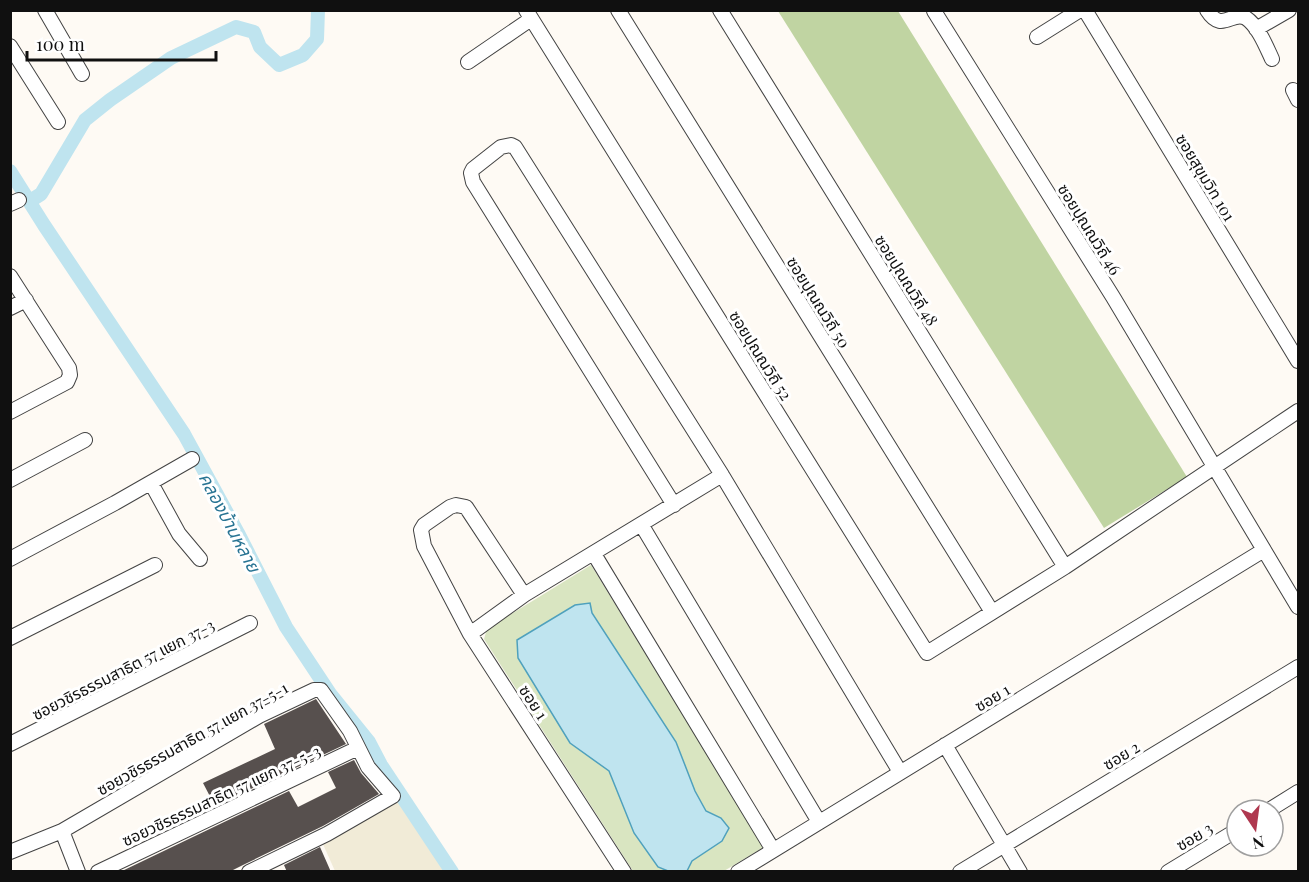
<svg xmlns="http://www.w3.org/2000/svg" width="1309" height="882" font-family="'Playfair Display','Noto Sans Thai',serif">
<rect width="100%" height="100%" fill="#fefaf4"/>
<path fill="#f1ebd7" d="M 397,800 L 444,871 L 335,871 L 322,842 Z"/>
<path fill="#d9e5c1" d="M 591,565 L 764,847 L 724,871 L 633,871 L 484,639 L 487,629 Z"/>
<path fill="#c0d4a2" d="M 778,11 L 898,11 L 1187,477 L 1104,528 Z"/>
<path fill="#bfe4ef" stroke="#4fa1bd" stroke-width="1.5" d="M 590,603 L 592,613 L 676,742 L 695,791 L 706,811 L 721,818 L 729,828 L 722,841 L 692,861 L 687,871 L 668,871 L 658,867 L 634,833 L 609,771 L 570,743 L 518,658 L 517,640 L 575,605 Z"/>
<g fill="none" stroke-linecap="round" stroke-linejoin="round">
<path stroke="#bfe4ef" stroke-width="14" d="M 10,171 L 44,225 L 184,434 L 238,533 L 286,627 L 331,695 L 369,742 L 381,765 L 452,872
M 30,201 L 41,194 L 85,120 L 110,100 L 171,58 L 236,27 L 254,32 L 260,47 L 279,65 L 303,55 L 317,39 L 318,10"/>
</g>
<path fill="#57504e" d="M 316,699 L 346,744 L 215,806 L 203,783 L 275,749 L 264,724 Z
M 354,760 L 361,773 L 379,794 L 323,826 L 245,864 L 229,872 L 120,872 L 289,791 L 298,807 L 336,788 L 328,772 Z
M 320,847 L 331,872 L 287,872 L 284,865 Z"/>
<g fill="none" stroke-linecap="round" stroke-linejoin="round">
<defs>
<path id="minor" d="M 45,10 L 82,74
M 526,10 L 927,653 L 1065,567 L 1298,411
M 618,10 L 992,612
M 720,10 L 1065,567
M 1085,10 L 1298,361
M 1207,10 C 1222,34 1232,10 1246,18 C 1258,26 1266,46 1272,59
M 934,11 L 1113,297 L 1298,607
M 1256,29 L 1289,10
M 1037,37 L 1080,10
M 10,46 L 58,122
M 468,62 L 531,19
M 1293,90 L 1298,100
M 10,204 L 19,200
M 10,276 L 69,368 L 70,375 L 67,382 L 10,412
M 10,308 L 26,300
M 10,480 L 85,440
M 151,483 L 179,534 L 200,559
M 674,505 L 473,182 L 471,173 L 473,169 L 501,147 L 511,145 L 515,147 L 722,475 L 900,772
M 641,524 L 819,822
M 594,554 L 773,850
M 10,559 L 115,503 L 192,459
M 524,595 L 466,507 L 456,505 L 450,507 L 424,525 L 421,530 L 424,546 L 470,634 L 624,872
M 470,634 L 524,595 L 722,475
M 10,638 L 155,565
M 10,744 L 250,623
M 945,745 L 1020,872
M 1269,810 L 1298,792
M 62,831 L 259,716 L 314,690 L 321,690 L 350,731 L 368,767 L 393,796 L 327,834 L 249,872
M 10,852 L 62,831 L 78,872
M 98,872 L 358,748
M 738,872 L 1264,550
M 960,872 L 1298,667
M 1168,872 L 1237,830"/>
</defs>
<use href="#minor" stroke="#434343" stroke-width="16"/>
<use href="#minor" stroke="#fff" stroke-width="14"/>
</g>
<g text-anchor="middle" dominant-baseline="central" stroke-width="6" stroke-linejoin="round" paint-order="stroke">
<g font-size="16" fill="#101010" stroke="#fff">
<text transform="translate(1206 177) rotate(59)">ซอยสุขุมวิท 101</text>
<text transform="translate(1090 229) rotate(58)">ซอยปุณณวิถี 46</text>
<text transform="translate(907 280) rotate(58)">ซอยปุณณวิถี 48</text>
<text transform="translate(819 302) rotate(58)">ซอยปุณณวิถี 50</text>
<text transform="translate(761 355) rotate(58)">ซอยปุณณวิถี 52</text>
<text transform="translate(123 669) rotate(-27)">ซอยวชิรธรรมสาธิต 57 แยก 37-3</text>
<text transform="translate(992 697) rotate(-31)">ซอย 1</text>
<text transform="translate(534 702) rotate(57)">ซอย 1</text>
<text transform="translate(192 738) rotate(-29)">ซอยวชิรธรรมสาธิต 57 แยก 37-5-1</text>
<text transform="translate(1121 755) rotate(-31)">ซอย 2</text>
<text transform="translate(221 795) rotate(-25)">ซอยวชิรธรรมสาธิต 57 แยก 37-5-3</text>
<text transform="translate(1194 836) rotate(-31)">ซอย 3</text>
</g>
<g font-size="18" font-style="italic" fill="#287493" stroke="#fff">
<text transform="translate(230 522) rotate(62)">คลองบ้านหลาย</text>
</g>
</g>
<rect width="1309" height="882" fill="none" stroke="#101010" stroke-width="24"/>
<g transform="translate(1255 828) rotate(167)"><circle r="28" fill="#ffffff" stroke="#9f9f9f" stroke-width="1.5"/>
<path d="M0-4.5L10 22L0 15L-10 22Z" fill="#af384f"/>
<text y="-9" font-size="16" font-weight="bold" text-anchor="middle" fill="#101010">N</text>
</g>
<path d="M27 51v9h189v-9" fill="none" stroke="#101010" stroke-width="3"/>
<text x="36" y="51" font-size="18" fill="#101010" stroke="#ffffff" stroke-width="4.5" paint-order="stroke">100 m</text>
</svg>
